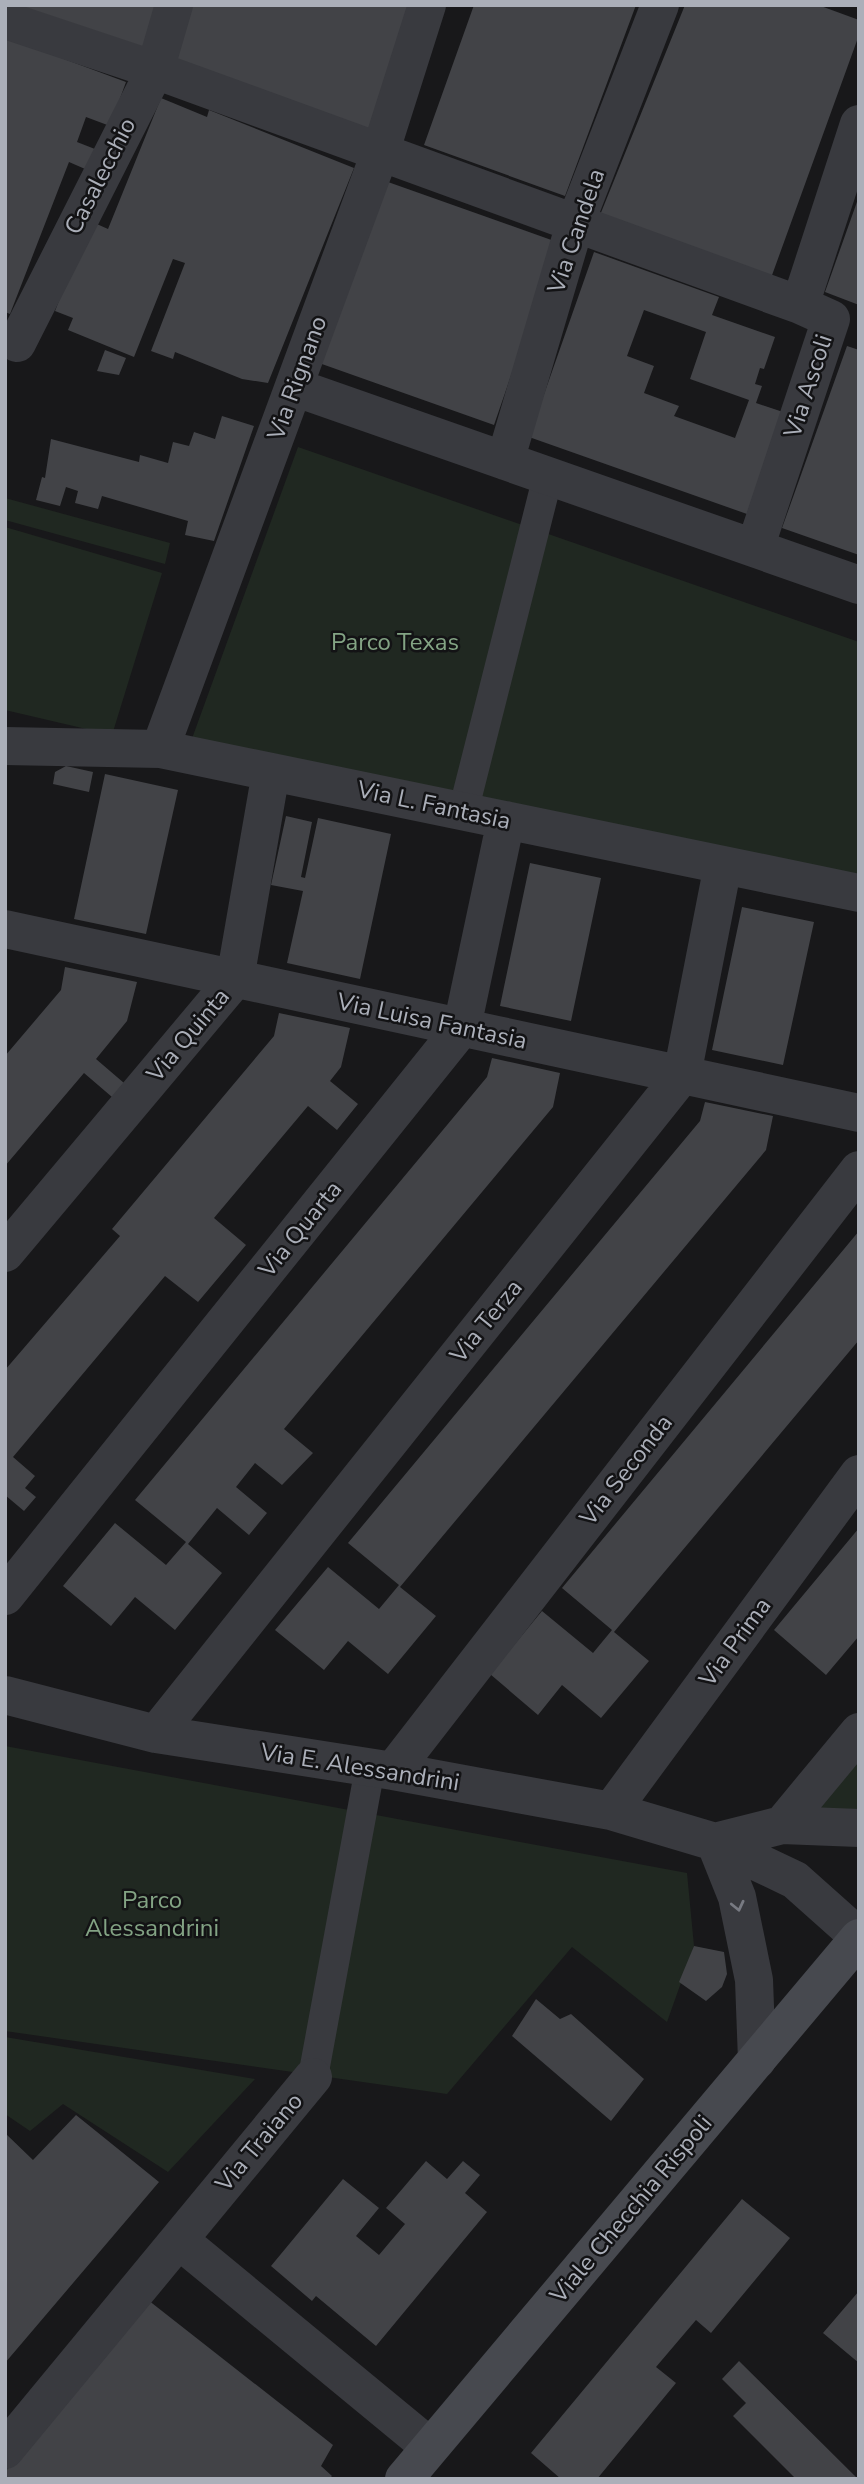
<svg xmlns="http://www.w3.org/2000/svg" width="864" height="2484" font-family="'Nunito Sans',sans-serif">
<rect width="100%" height="100%" fill="#18181a"/>
<path fill="#202821" d="M 298,447 L 859,642 L 859,893 L 186,755 Z
M 5,498 L 170,543 L 165,564 L 5,520 Z
M 5,527 L 162,573 L 112,735 L 5,710 Z
M 5,1746 L 687,1873 L 694,1946 L 667,2022 L 572,1947 L 447,2094 L 5,2031 Z
M 859,1756 L 859,1813 L 814,1811 Z
M 5,2037 L 255,2079 L 168,2172 L 63,2104 L 30,2131 L 5,2114 Z"/>
<path fill="#424347" fill-rule="evenodd" d="M 6,5 L 160,5 L 147,50 Z
M 189,5 L 414,5 L 372,138 L 172,61 Z
M 474,5 L 636,5 L 565,196 L 424,145 Z
M 685,5 L 818,5 L 859,20 L 859,35 L 771,278 L 598,220 Z
M 5,37 L 126,82 L 110,126 L 86,117 L 77,142 L 100,151 L 92,172 L 69,162 L 10,314 L 5,312 Z
M 161,98 L 207,117 L 209,110 L 354,168 L 268,383 L 242,379 L 175,352 L 173,359 L 151,351 L 185,263 L 173,259 L 134,357 L 68,330 L 73,318 L 55,311 L 90,221 L 108,229 Z
M 388,182 L 557,242 L 494,425 L 319,363 Z
M 858,199 L 859,199 L 859,305 L 825,292 Z
M 594,252 L 719,297 L 712,315 L 775,337 L 764,369 L 760,368 L 755,384 L 762,386 L 756,403 L 783,412 L 747,514 L 529,437 ZM 644,310 L 706,332 L 690,379 L 749,400 L 735,438 L 674,416 L 679,406 L 644,393 L 654,366 L 627,356 Z
M 847,346 L 859,350 L 859,555 L 782,528 Z
M 105,350 L 126,358 L 119,375 L 97,371 Z
M 222,416 L 254,426 L 214,541 L 185,535 L 188,521 L 102,496 L 98,509 L 75,503 L 78,491 L 66,487 L 60,506 L 36,500 L 42,477 L 45,478 L 51,439 L 139,462 L 140,455 L 168,463 L 173,442 L 189,446 L 194,432 L 215,439 Z
M 66,766 L 93,772 L 89,792 L 53,784 L 55,772 Z
M 105,774 L 178,790 L 146,934 L 74,919 Z
M 286,816 L 312,822 L 301,877 L 305,878 L 318,818 L 391,834 L 360,979 L 287,963 L 303,891 L 271,885 Z
M 530,863 L 601,878 L 571,1021 L 500,1006 Z
M 742,907 L 814,922 L 783,1065 L 712,1050 Z
M 65,967 L 137,982 L 127,1021 L 96,1059 L 124,1083 L 112,1097 L 84,1073 L 5,1166 L 5,1056 L 61,990 Z
M 279,1013 L 350,1028 L 341,1067 L 330,1081 L 358,1104 L 337,1130 L 308,1106 L 214,1218 L 246,1245 L 198,1302 L 165,1276 L 13,1457 L 35,1476 L 25,1488 L 36,1497 L 24,1511 L 5,1495 L 5,1370 L 120,1236 L 112,1229 L 274,1036 Z
M 492,1058 L 560,1073 L 553,1107 L 284,1429 L 313,1453 L 282,1485 L 255,1463 L 236,1487 L 267,1513 L 249,1535 L 217,1508 L 188,1544 L 222,1573 L 175,1630 L 135,1597 L 111,1626 L 63,1586 L 115,1523 L 166,1565 L 186,1542 L 135,1500 L 487,1077 Z
M 705,1102 L 773,1116 L 766,1150 L 400,1587 L 436,1616 L 388,1674 L 348,1641 L 324,1670 L 275,1630 L 328,1567 L 379,1609 L 399,1585 L 348,1543 L 700,1121 Z
M 859,1231 L 859,1340 L 614,1632 L 649,1661 L 601,1718 L 562,1685 L 538,1715 L 490,1674 L 542,1611 L 593,1653 L 612,1630 L 562,1588 Z
M 859,1528 L 859,1636 L 826,1675 L 774,1630 Z
M 694,1946 L 724,1952 L 727,1974 L 722,1987 L 706,2001 L 679,1982 Z
M 536,1999 L 560,2019 L 571,2014 L 644,2079 L 611,2121 L 512,2036 Z
M 76,2115 L 159,2182 L 5,2363 L 5,2133 L 33,2160 Z
M 426,2161 L 447,2179 L 463,2161 L 480,2175 L 465,2193 L 487,2212 L 376,2346 L 316,2296 L 312,2301 L 271,2266 L 343,2179 L 379,2208 L 356,2236 L 379,2255 L 405,2224 L 386,2208 Z
M 742,2199 L 790,2238 L 711,2333 L 696,2320 L 656,2367 L 676,2383 L 597,2479 L 561,2479 L 531,2453 Z
M 859,2291 L 859,2363 L 823,2333 Z
M 148,2300 L 333,2445 L 321,2466 L 332,2476 L 329,2479 L 5,2479 L 5,2472 Z
M 739,2361 L 858,2479 L 796,2479 L 733,2416 L 746,2403 L 722,2379 Z"/>
<g fill="none" stroke-linecap="round" stroke-linejoin="round">
<path stroke="#393a3f" stroke-width="30" d="M 463,812 L 548,476
M 313,2077 L 370,1768"/>
<path stroke="#393a3f" stroke-width="38" d="M 5,20 L 155,70 L 800,305
M 17,343 L 155,70 L 174,5
M 294,387 L 859,585
M 505,461 L 575,224 L 660,5
M 755,548 L 831,319 L 800,305 L 859,124
M 5,746 L 160,749 L 859,893
M 160,749 L 380,153 L 427,5
M 5,929 L 859,1113
M 5,1253 L 235,979 L 271,772
M 5,1596 L 462,1027 L 506,820
M 5,1695 L 156,1734 L 393,1771 L 611,1811 L 715,1842 L 795,1880 L 859,1937
M 156,1734 L 682,1075 L 723,865
M 393,1771 L 859,1170
M 611,1811 L 859,1474
M 782,1825 L 859,1732
M 715,1842 L 737,1897 L 754,1980 L 757,2060
M 715,1842 L 782,1825 L 859,1828
M 179,2240 L 430,2447
M 5,2450 L 313,2077"/>
<path stroke="#47494f" stroke-width="38" d="M 404,2479 L 859,1938"/>
</g>
<defs><path id="oneway-chevron" d="M-2-3.5L2.5 0L-2 3.5" fill="none" stroke-width="1.6" stroke-linecap="round" stroke-linejoin="round" transform="scale(1.75)"/></defs>
<use stroke="#787a82" href="#oneway-chevron" transform="translate(738 1906) rotate(77)"/>
<g text-anchor="middle" dominant-baseline="central" stroke-width="5" stroke-linejoin="round" paint-order="stroke">
<g font-size="24" fill="#abafb9" stroke="#131315">
<text transform="translate(100 176) rotate(-63)">Casalecchio</text>
<text transform="translate(576 231) rotate(-71)">Via Candela</text>
<text transform="translate(297 378) rotate(-70)">Via Rignano</text>
<text transform="translate(808 386) rotate(-72)">Via Ascoli</text>
<text transform="translate(434 805) rotate(12)">Via L. Fantasia</text>
<text transform="translate(432 1021) rotate(12)">Via Luisa Fantasia</text>
<text transform="translate(188 1035) rotate(-50)">Via Quinta</text>
<text transform="translate(300 1229) rotate(-51)">Via Quarta</text>
<text transform="translate(486 1321) rotate(-51)">Via Terza</text>
<text transform="translate(626 1470) rotate(-52)">Via Seconda</text>
<text transform="translate(735 1642) rotate(-54)">Via Prima</text>
<text transform="translate(360 1767) rotate(9)">Via E. Alessandrini</text>
<text transform="translate(259 2142) rotate(-50)">Via Traiano</text>
<text transform="translate(631 2209) rotate(-50)">Viale Checchia Rispoli</text>
</g>
<g font-size="24" fill="#83a384" stroke="#131315">
<text x="395" y="642">Parco Texas</text>
<text x="152" y="1900">Parco<tspan x="152" dy="28">Alessandrini</tspan></text>
</g>
</g>
<rect width="864" height="2484" fill="none" stroke="#abafb9" stroke-width="14"/>
</svg>
